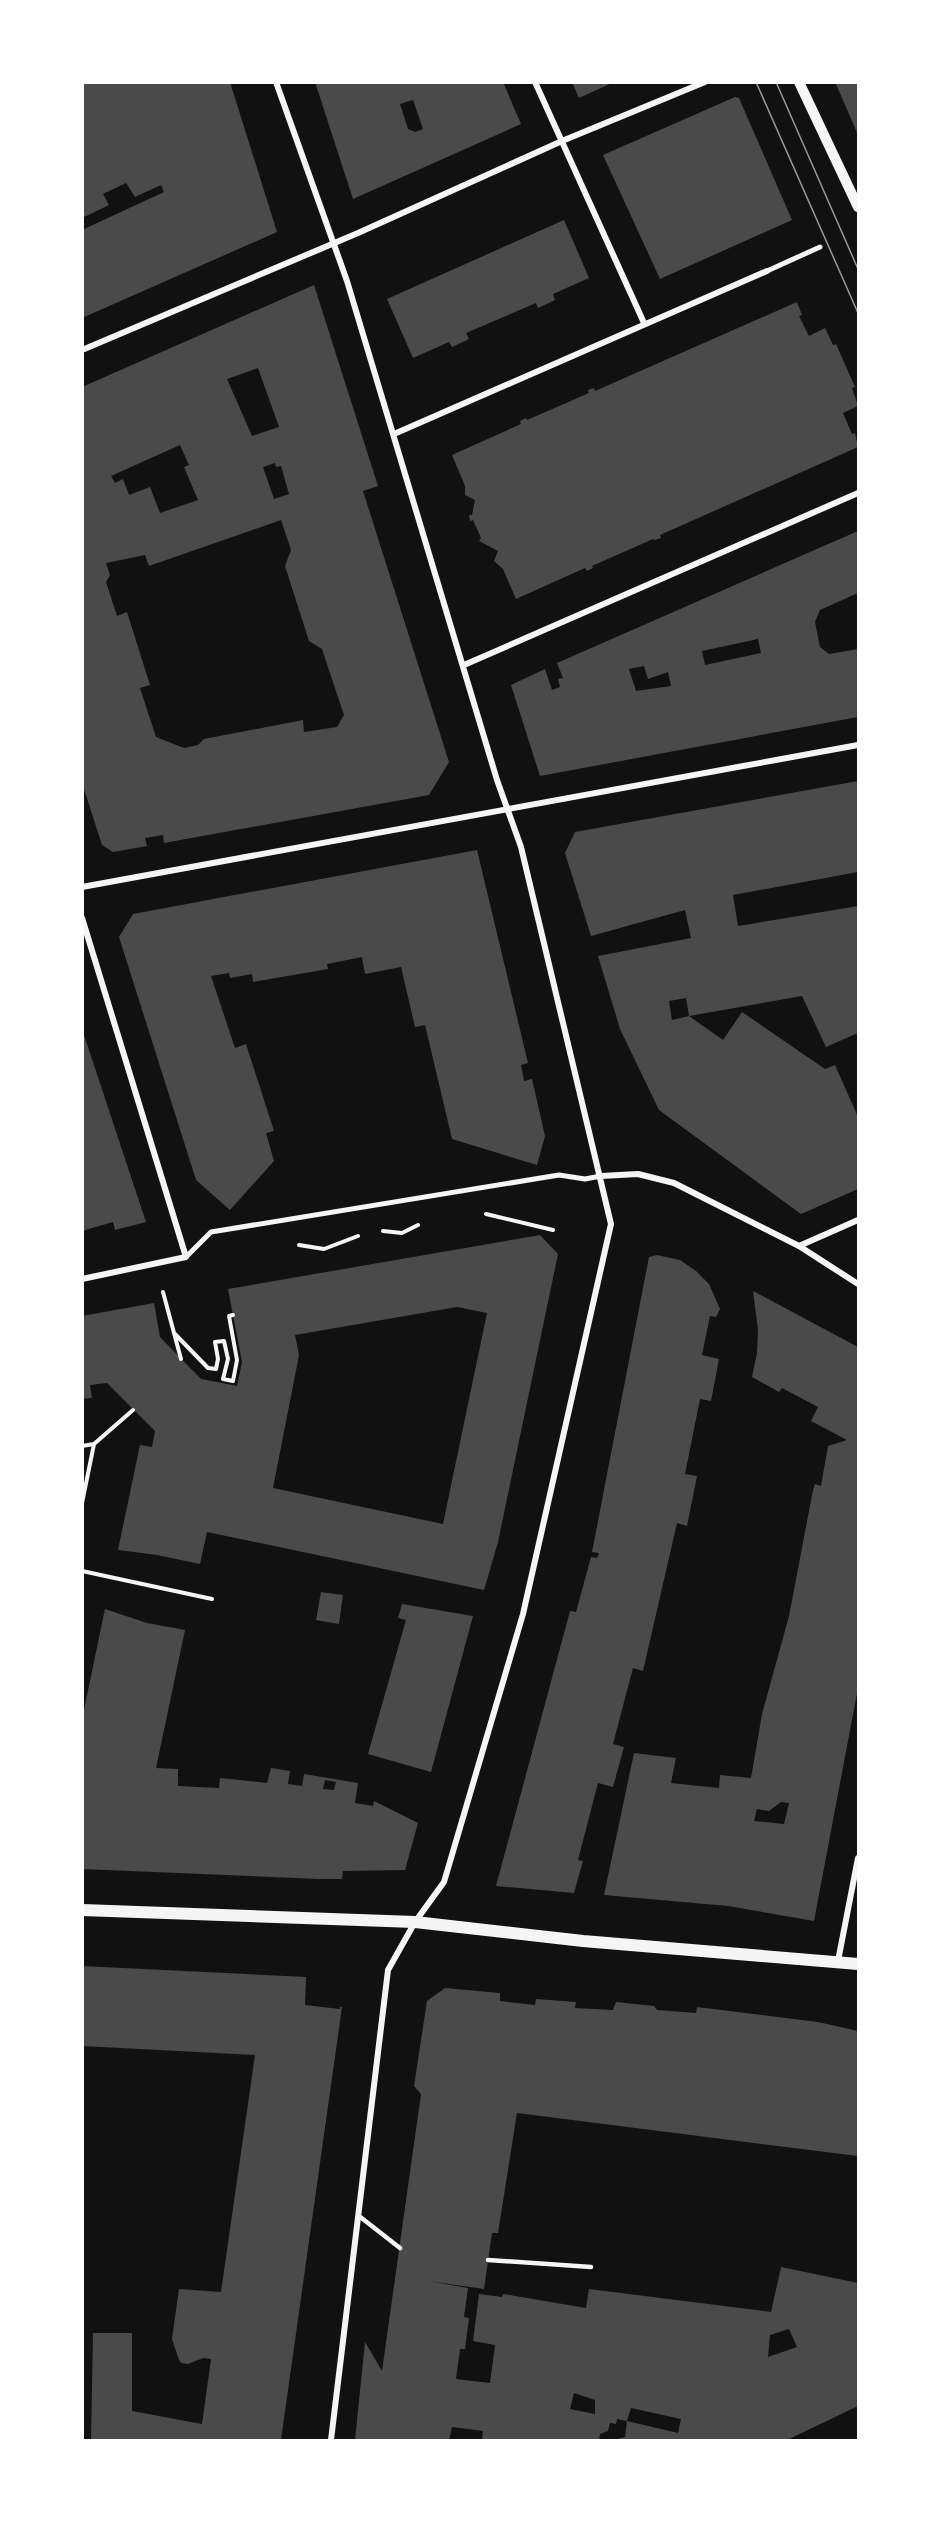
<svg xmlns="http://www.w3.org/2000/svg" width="941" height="2523" font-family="'Roboto Condensed',sans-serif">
<rect width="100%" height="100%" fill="#111"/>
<path fill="#4a4a4a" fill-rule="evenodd" d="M 82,82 L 230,82 L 277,232 L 82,318 L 82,230 L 164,192 L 161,185 L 135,197 L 126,183 L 103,194 L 109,205 L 82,218 Z
M 315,82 L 503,82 L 521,124 L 353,199 ZM 413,100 L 423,129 L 415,132 L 408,129 L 400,104 Z
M 572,82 L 614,82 L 579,98 Z
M 835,82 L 858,82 L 858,135 L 842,98 Z
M 735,97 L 739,98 L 792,220 L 660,279 L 603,155 Z
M 564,220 L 589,278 L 553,294 L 555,300 L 538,308 L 536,303 L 466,333 L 469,339 L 452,347 L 449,342 L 413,358 L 387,299 Z
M 314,285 L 378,486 L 363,491 L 449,762 L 429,795 L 164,843 L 163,835 L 145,838 L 147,846 L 113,852 L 102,845 L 82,783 L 82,387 ZM 258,368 L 279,427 L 252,436 L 227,379 ZM 180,445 L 189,465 L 184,467 L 198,500 L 160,513 L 150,487 L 129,495 L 123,479 L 115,483 L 111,476 ZM 275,463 L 276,467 L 281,466 L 289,494 L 274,499 L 263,467 ZM 281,520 L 291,550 L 285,566 L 309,641 L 322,649 L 344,715 L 337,727 L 304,732 L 303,720 L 204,739 L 198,745 L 184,748 L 156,737 L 140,688 L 150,685 L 127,612 L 117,616 L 106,582 L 110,575 L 106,563 L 145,555 L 149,566 Z
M 797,302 L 802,315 L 799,316 L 809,336 L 825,328 L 833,345 L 836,344 L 855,387 L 852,388 L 858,406 L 843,413 L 852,434 L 855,433 L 858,447 L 660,535 L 661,538 L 655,540 L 653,539 L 592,566 L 593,568 L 587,571 L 585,568 L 516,599 L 503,569 L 494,561 L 498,551 L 479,541 L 481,538 L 473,520 L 470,521 L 469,515 L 472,515 L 475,500 L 465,495 L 465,486 L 452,455 L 521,424 L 520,421 L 526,418 L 527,420 L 589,393 L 588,390 L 594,388 L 595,391 Z
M 858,531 L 858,593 L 820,610 L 815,622 L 820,647 L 829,654 L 858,649 L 858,717 L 540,776 L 511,685 L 545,669 L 552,690 L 560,687 L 558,679 L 563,678 L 557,663 ZM 758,639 L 761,653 L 705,665 L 702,651 ZM 644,666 L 648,679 L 668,672 L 671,686 L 636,691 L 629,669 Z
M 858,781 L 858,872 L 733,895 L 738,926 L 858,906 L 858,1033 L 826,1047 L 802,996 L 689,1016 L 686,998 L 669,1001 L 672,1020 L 689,1016 L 723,1040 L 742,1012 L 825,1069 L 835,1065 L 858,1117 L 858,1189 L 801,1214 L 659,1110 L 620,1029 L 598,956 L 691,938 L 685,910 L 591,936 L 565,853 L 575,832 Z
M 477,850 L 528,1063 L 521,1065 L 524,1081 L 532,1079 L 545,1136 L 537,1165 L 452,1139 L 425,1025 L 415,1027 L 401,967 L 365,974 L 362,957 L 327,964 L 328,969 L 253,982 L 252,974 L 230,978 L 229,973 L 211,976 L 235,1048 L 246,1044 L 274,1131 L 266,1133 L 274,1161 L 230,1210 L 196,1180 L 119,937 L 133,914 Z
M 82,1032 L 83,1032 L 146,1222 L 115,1230 L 113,1222 L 82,1231 Z
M 540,1235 L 558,1254 L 498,1542 L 484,1590 L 207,1532 L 200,1564 L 157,1555 L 118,1550 L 140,1445 L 152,1447 L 155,1431 L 107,1383 L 90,1385 L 92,1398 L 82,1399 L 82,1316 L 154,1303 L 160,1337 L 201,1379 L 237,1386 L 242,1362 L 228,1289 ZM 457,1307 L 487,1313 L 443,1524 L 273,1488 L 299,1355 L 295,1335 Z
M 657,1255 L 680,1260 L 696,1271 L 709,1284 L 720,1309 L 716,1317 L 710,1316 L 702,1355 L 719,1359 L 711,1401 L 700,1399 L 685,1474 L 697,1476 L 687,1526 L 677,1523 L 643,1671 L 633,1668 L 613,1744 L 624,1747 L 613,1787 L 598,1783 L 578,1860 L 583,1861 L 574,1893 L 496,1886 L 570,1611 L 576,1612 L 591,1557 L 597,1558 L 599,1553 L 592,1552 L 649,1257 Z
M 753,1291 L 858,1347 L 858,1688 L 814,1921 L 728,1906 L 604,1895 L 634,1753 L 676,1758 L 671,1783 L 719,1788 L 720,1775 L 751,1778 L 762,1714 L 789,1616 L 813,1490 L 815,1484 L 821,1486 L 828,1446 L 847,1440 L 811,1421 L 818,1407 L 782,1388 L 779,1392 L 752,1377 L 757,1353 L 758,1330 ZM 781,1802 L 789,1803 L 784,1824 L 754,1821 L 757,1809 L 769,1811 Z
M 321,1592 L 343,1595 L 339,1624 L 316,1620 Z
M 402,1604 L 473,1616 L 431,1772 L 368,1754 L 406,1620 L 398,1618 Z
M 105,1609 L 147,1623 L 185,1630 L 156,1768 L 178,1769 L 178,1786 L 219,1788 L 220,1778 L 267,1783 L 271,1768 L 290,1771 L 288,1784 L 302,1786 L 304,1774 L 358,1783 L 355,1803 L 373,1806 L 374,1801 L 418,1823 L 405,1870 L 343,1871 L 342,1879 L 319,1879 L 82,1869 L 82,1719 ZM 325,1780 L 336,1782 L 334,1790 L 323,1789 Z
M 82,1966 L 306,1977 L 305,2005 L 340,2009 L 340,2007 L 342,2007 L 281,2440 L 91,2440 L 93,2333 L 132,2333 L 132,2411 L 202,2424 L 211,2359 L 203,2358 L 188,2364 L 181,2363 L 179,2360 L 172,2339 L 179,2289 L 221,2292 L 255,2055 L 82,2046 Z
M 445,1988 L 500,1993 L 500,2001 L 535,2005 L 536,1999 L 576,2002 L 575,2008 L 613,2010 L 616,2002 L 654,2006 L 657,2010 L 696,2013 L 697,2007 L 818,2022 L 858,2031 L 858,2156 L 517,2113 L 498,2233 L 492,2233 L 484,2289 L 428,2281 L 468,2288 L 464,2317 L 469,2318 L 465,2349 L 460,2349 L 456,2379 L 490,2383 L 495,2345 L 473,2341 L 479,2294 L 502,2297 L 503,2294 L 586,2308 L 589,2289 L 771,2312 L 781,2267 L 858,2283 L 858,2406 L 787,2440 L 613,2440 L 625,2437 L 627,2421 L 617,2419 L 616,2424 L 610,2423 L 608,2431 L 600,2434 L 599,2440 L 482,2440 L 483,2431 L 452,2427 L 449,2440 L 355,2440 L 365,2342 L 382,2371 L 421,2094 L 414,2086 L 427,2001 ZM 789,2329 L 797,2347 L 768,2357 L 770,2335 ZM 574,2393 L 595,2400 L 595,2414 L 570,2409 ZM 631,2408 L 681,2419 L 678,2433 L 627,2421 Z"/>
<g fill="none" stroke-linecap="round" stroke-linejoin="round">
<path stroke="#f5f5f5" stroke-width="4" d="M 486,1214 L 553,1230
M 383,1231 L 402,1233 L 418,1225
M 299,1245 L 324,1249 L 358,1236
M 163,1292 L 181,1359
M 175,1334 L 208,1368 L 216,1369 L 218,1359 L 215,1342 L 224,1341 L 228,1359 L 223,1379 L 233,1381 L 237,1360 L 229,1316 L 233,1315
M 82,1446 L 94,1444 L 133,1410
M 82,1503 L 94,1444
M 82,1571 L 212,1599"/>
<path stroke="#f5f5f5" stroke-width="4.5" d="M 359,2216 L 400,2248
M 488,2260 L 591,2267"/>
<path stroke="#f5f5f5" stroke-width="5" d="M 767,271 L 820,247
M 186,1257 L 211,1232 L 559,1175 L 585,1179 L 601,1176"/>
<path stroke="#f5f5f5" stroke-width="6" d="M 276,82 L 347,281 L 497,780 L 521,847 L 611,1224 L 523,1614 L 444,1882 L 415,1922 L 388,1970 L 331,2440
M 535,82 L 644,323
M 82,350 L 358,233 L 562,141 L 705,82
M 394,434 L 767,271
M 464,665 L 858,493
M 82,887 L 858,745
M 82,918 L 186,1257 L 82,1279
M 601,1176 L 638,1174 L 674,1183 L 799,1246 L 858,1284
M 799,1246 L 858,1220
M 838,1961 L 858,1858"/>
<path stroke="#f5f5f5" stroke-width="10" d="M 799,82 L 858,207"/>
<path stroke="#f5f5f5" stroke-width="12" d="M 82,1910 L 415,1922 L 583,1941 L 858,1964"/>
<path stroke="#9a9a9a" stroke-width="1.5" d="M 756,82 L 858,313
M 776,82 L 858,269"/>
</g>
<rect width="941" height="2523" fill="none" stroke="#ffffff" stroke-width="168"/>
</svg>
